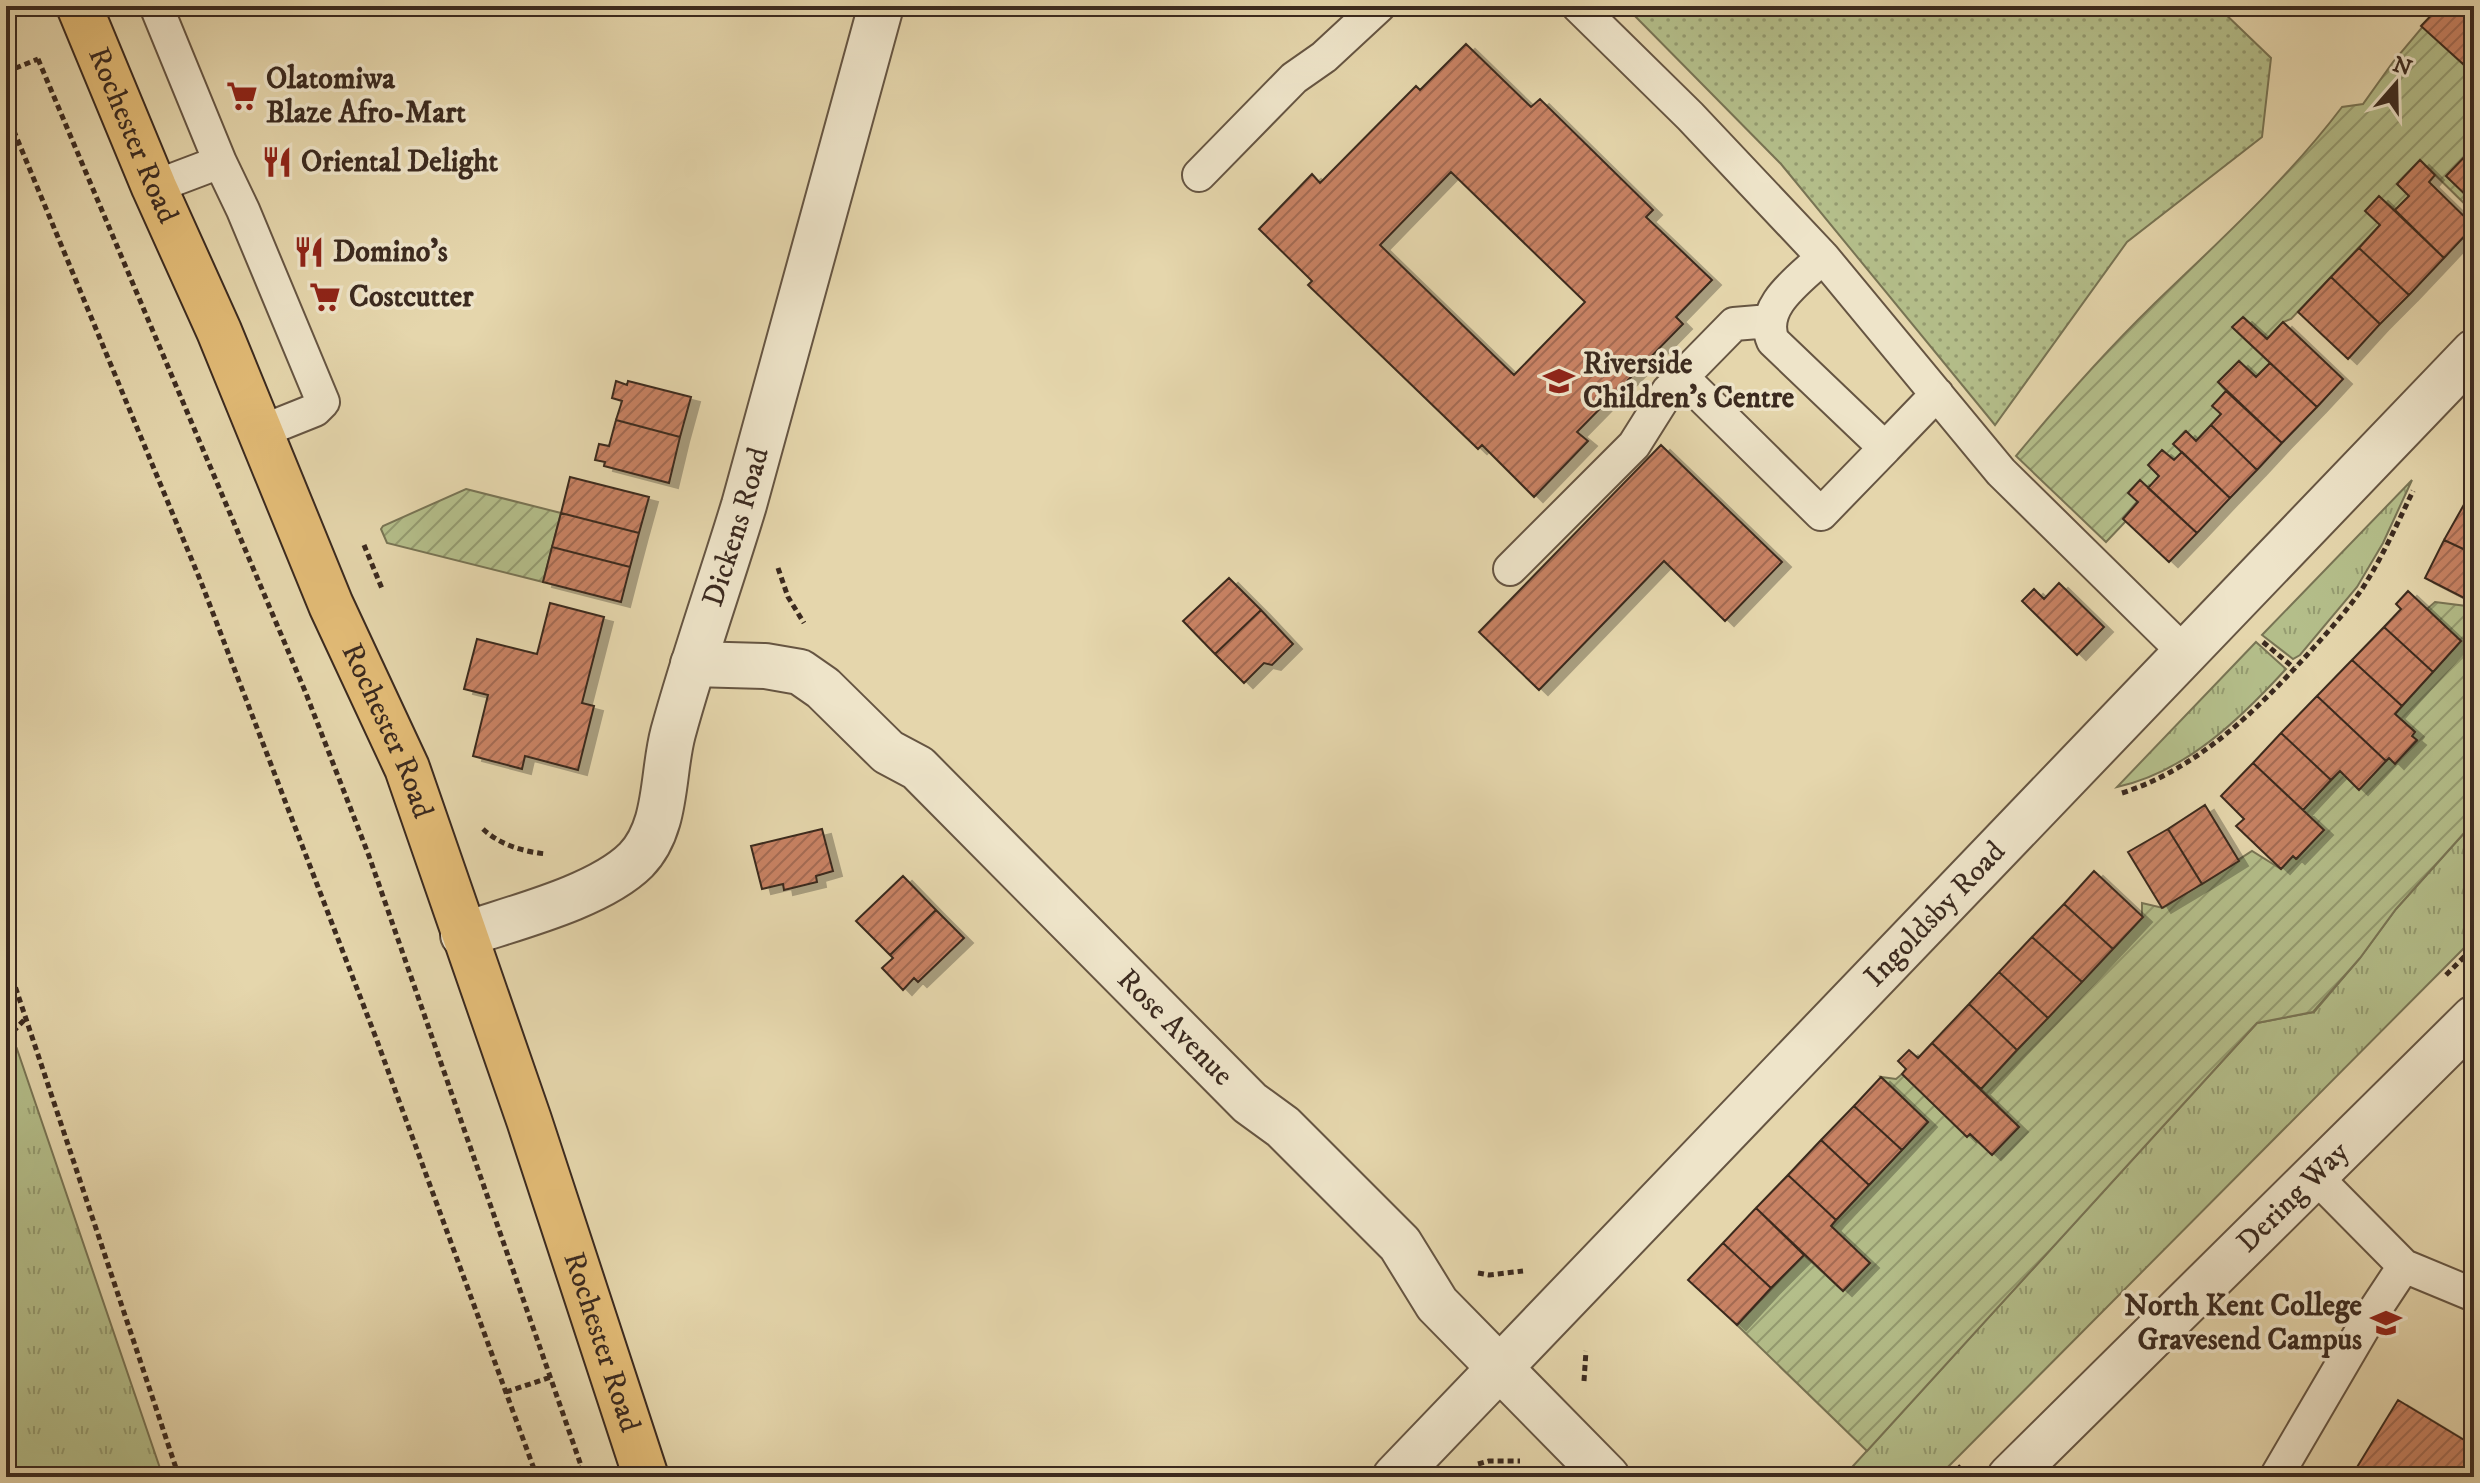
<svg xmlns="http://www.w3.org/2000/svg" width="2480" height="1483" font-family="'IM FELL DW Pica',serif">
<defs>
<pattern id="grass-tufts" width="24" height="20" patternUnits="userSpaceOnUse" patternTransform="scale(2)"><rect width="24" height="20" fill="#b4be8a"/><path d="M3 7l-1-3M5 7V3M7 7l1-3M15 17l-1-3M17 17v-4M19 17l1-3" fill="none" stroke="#949b70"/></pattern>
<pattern id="park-dots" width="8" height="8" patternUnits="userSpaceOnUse" patternTransform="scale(2)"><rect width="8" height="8" fill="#b4be8a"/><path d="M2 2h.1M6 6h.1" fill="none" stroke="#949b70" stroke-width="1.8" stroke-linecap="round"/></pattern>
<pattern id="garden-furrows" width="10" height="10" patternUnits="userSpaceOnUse" patternTransform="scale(2)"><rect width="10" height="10" fill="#b4be8a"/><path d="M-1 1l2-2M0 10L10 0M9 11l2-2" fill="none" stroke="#949b70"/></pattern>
<pattern id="building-hatch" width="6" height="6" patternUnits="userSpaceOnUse" patternTransform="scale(2)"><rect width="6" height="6" fill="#c88264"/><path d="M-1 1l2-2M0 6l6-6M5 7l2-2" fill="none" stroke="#a46b52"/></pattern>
<filter id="shadow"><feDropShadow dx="9" dy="5" stdDeviation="0" flood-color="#0004"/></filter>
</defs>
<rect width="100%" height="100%" fill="#e5d6ac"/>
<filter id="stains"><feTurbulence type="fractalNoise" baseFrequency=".0025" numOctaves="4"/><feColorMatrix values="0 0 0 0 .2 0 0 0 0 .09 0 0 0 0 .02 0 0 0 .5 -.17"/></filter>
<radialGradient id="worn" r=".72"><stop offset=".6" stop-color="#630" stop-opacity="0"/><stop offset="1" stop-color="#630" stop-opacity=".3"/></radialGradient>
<path fill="url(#grass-tufts)" stroke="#787454" stroke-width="2" d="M 2412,480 L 2383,543 L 2357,587 L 2300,655 L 2293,659 L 2262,635 Z
M 2256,642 L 2286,669 C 2240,719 2186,772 2117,787 Z
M 2474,822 L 2474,938 L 1938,1477 L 1843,1477 L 2257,1023 L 2314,1012 L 2360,958 L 2396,909 Z
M 17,1049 L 163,1477 L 6,1477 L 6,1061 Z"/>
<path fill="url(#park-dots)" stroke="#787454" stroke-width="2" d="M 1625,6 L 2217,6 L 2271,58 L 2262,137 L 2127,242 L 1995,425 L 1781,164 Z"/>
<path fill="url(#garden-furrows)" stroke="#787454" stroke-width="2" d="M 2440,6 L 2474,6 L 2474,147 L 2446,176 L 2474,203 L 2474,213 L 2420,160 L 2397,184 L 2409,196 L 2395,210 L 2379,197 L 2380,225 L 2291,319 L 2283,322 L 2267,339 L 2243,317 L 2233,328 L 2270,363 L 2256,377 L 2239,361 L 2218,382 L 2226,391 L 2213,406 L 2221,414 L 2196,441 L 2185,431 L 2174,443 L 2182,452 L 2174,460 L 2162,450 L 2149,465 L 2159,476 L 2123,518 L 2126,521 L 2106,542 L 2016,456 C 2059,404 2104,353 2152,306 C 2218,242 2286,181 2342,107 L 2363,104 L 2393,62 Z
M 466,489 L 561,513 L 543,582 L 387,543 L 381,529 L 383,526 Z
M 2435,602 L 2474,607 L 2474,822 L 2396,909 L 2360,958 L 2313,1012 L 2257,1023 L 1867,1451 L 1737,1325 L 1804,1255 L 1843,1291 L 1869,1263 L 1831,1226 L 1928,1122 L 1881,1077 L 1896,1079 L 1902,1074 L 1967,1136 L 1970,1134 L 1992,1154 L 2019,1127 L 1981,1089 L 2142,917 L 2142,903 L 2163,908 L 2252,851 L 2281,869 L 2293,856 L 2297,859 L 2323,830 L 2303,810 L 2340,771 L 2359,789 L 2389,758 L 2395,763 L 2417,741 L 2412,736 L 2415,732 L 2395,714 L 2461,641 L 2427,609 Z"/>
<path fill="url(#building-hatch)" stroke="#3b2a1f" stroke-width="2" fill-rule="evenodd" filter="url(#shadow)" d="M 2440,6 L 2470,6 L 2474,9 L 2474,52 L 2463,64 L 2421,26 Z
M 1466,44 L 1531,107 L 1540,99 L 1653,210 L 1646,217 L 1712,280 L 1676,317 L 1683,324 L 1577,432 L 1588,441 L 1534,497 L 1482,445 L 1478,449 L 1308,285 L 1312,281 L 1259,229 L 1312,174 L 1320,183 L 1416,86 L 1420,90 ZM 1451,172 L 1585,302 L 1514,375 L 1380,245 Z
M 2474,147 L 2474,203 L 2446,176 Z
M 2420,160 L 2435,175 L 2429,182 L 2474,226 L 2444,258 L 2395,210 L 2409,196 L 2397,184 Z
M 2379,196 L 2444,258 L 2409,295 L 2359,248 L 2380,225 L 2365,211 Z
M 2359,248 L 2409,295 L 2380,324 L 2331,277 Z
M 2331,277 L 2380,324 L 2348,359 L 2298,312 Z
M 2243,317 L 2267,339 L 2283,322 L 2343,379 L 2317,407 L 2232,327 Z
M 2239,361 L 2256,377 L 2270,363 L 2317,407 L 2282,443 L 2218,382 Z
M 616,381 L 627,385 L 628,381 L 691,397 L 680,437 L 616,420 L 622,401 L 612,398 Z
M 2226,391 L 2282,443 L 2257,470 L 2211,425 L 2221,414 L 2212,406 Z
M 616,420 L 680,437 L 669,483 L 604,466 L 605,462 L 595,460 L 599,444 L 609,446 Z
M 2211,425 L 2257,470 L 2230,498 L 2173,444 L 2186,431 L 2196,441 Z
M 1661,445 L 1782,562 L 1725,621 L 1664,561 L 1539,690 L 1479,632 Z
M 2162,450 L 2174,460 L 2182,452 L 2230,498 L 2197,533 L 2148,488 L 2159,476 L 2148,465 Z
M 570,477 L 649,497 L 639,533 L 561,513 Z
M 2140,480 L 2197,533 L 2169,562 L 2123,519 L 2138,502 L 2128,493 Z
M 2466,501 L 2474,506 L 2474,554 L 2444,540 Z
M 561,513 L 639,533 L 630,567 L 552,547 Z
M 2444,540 L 2474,554 L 2474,603 L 2425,578 Z
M 552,547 L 630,567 L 621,602 L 543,582 Z
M 1229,578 L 1261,610 L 1215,654 L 1183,621 Z
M 2059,583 L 2104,627 L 2077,655 L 2022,601 L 2034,589 L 2044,599 Z
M 2408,591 L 2461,641 L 2433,672 L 2384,627 L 2401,609 L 2396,604 Z
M 550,603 L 604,617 L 582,703 L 594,706 L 578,770 L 525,756 L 522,769 L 473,756 L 488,695 L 464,689 L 477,639 L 537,654 Z
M 1261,610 L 1293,644 L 1272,665 L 1264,663 L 1244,683 L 1215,654 Z
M 2384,627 L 2433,672 L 2402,706 L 2352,660 Z
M 2352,660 L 2402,706 L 2395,714 L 2415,732 L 2412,736 L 2417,740 L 2395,764 L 2389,758 L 2386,761 L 2317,696 Z
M 2317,696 L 2386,761 L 2359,790 L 2340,771 L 2331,780 L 2281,733 Z
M 2281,733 L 2331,780 L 2303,810 L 2253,763 Z
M 2253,763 L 2324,830 L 2296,859 L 2293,856 L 2281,869 L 2236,826 L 2244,819 L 2221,796 Z
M 2205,805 L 2239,861 L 2202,884 L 2168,829 Z
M 822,829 L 833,871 L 816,876 L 817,882 L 784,890 L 783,884 L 762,889 L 751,846 Z
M 2168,829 L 2202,884 L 2162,908 L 2128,852 Z
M 2094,871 L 2143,917 L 2113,949 L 2064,904 Z
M 903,876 L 936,910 L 890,955 L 856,921 Z
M 2064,904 L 2113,949 L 2082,982 L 2032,937 Z
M 936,910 L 964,938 L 918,982 L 914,978 L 903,990 L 882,968 L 893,958 L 890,955 Z
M 2032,937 L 2082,982 L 2048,1018 L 1999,972 Z
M 1999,972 L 2048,1018 L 2017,1050 L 1969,1004 Z
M 1969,1004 L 2017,1050 L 1981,1089 L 1932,1043 Z
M 1932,1043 L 2019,1127 L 1992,1155 L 1970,1134 L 1967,1137 L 1902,1074 L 1906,1069 L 1898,1061 L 1909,1050 L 1918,1058 Z
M 1881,1077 L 1928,1122 L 1902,1150 L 1854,1106 Z
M 1854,1106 L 1902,1150 L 1869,1185 L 1821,1140 Z
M 1821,1140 L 1869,1185 L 1836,1220 L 1788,1175 Z
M 1788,1175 L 1836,1220 L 1831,1226 L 1870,1263 L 1843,1291 L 1756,1208 Z
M 1756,1208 L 1804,1255 L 1771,1288 L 1723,1243 Z
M 1723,1243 L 1771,1288 L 1737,1325 L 1688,1280 Z
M 2398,1400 L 2474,1446 L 2474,1477 L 2351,1477 Z"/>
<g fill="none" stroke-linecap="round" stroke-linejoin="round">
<defs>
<path id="lane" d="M 1578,6 L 1690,116 L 1823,257 L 2001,472 L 2184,652
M 220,162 L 243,210 L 323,402 L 315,410 L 260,432
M 1199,175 L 1294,78 L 1324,57 L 1379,6
M 154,187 L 220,162 L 156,6
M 1823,257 C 1802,278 1758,306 1773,341 L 1885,448 L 1937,394
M 1770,321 L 1734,324 L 1682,377 L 1821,514 L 1885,448
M 1510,569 L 1634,445 L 1668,391 L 1682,377
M 2315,1176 L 2404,1266 L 2474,1295
M 2276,1477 L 2365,1325 L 2404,1266"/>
<g id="street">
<path id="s1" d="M 693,664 L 765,666 L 800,672 L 823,688 L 888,752 L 918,768 L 1250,1103 L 1283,1127 L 1400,1244 L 1437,1304 L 1607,1477"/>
<path id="s2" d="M 463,935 C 513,918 599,897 636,860 C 668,827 662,774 673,733 C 694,656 721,581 744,505 L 881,6"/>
<path id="s3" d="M 1395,1477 L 2474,352"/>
<path id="s4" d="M 2010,1477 L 2474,1018"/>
</g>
<g id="primary">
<path id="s5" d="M 79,6 L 154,187 L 219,331 L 331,605 L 407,768 L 529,1120 L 646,1477"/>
</g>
</defs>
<use href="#lane" stroke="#665542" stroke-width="36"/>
<use href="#street" stroke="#665542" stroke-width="48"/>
<use href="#primary" stroke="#3b2a1f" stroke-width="48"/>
<path stroke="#3b2a1f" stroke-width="5" stroke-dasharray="6 4" stroke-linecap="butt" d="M 38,59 L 305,691 L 369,856 L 585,1477
M 6,72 L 38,59
M 6,112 L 201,582 L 376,1038 L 537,1477
M 364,545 L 383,591
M 778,568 L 788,597 L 804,623
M 2263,642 L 2294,668
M 2122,793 C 2197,769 2255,712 2307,655 C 2326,634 2346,612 2362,589 C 2382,558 2397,524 2413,491
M 483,829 C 500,845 524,852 547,854
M 6,959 L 179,1477
M 2446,975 L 2474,947
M 6,1039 L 26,1018
M 1478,1273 L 1489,1275 L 1523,1271
M 1584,1381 L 1586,1351
M 506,1392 L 551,1377
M 1478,1464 L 1489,1461 L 1520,1461
M 552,1477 L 581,1467
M 1950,1477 L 1961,1466"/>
<use href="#lane" stroke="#eee4c9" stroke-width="32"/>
<use href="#street" stroke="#eee4c9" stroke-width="44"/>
<use href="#primary" stroke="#e2bb76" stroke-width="44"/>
</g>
<defs>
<symbol id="supermarket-bare" viewBox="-9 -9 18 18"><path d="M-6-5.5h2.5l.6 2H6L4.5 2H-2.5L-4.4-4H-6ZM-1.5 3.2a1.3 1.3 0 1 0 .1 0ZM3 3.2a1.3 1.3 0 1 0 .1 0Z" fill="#8f2418" stroke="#eee4c9" stroke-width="2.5" paint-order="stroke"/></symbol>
<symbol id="restaurant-bare" viewBox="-9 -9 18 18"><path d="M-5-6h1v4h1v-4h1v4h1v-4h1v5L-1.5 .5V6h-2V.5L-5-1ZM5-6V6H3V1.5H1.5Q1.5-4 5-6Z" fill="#8f2418" stroke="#eee4c9" stroke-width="2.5" paint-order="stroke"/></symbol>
<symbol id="school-bare" viewBox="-9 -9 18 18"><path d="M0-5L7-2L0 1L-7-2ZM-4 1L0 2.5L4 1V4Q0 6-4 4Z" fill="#8f2418" stroke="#eee4c9" stroke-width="2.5" paint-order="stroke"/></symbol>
<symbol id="university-bare" viewBox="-9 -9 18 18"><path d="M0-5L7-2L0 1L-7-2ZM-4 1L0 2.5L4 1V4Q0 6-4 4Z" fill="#8f2418" stroke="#eee4c9" stroke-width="2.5" paint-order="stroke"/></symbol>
</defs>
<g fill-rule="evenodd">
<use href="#supermarket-bare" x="220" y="74" width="44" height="44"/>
<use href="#restaurant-bare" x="255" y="140" width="44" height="44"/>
<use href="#restaurant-bare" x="287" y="230" width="44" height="44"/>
<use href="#supermarket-bare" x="303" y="275" width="44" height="44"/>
<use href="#school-bare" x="1537" y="359" width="44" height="44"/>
<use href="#university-bare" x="2364" y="1301" width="44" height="44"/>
</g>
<g text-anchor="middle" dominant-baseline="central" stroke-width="7" stroke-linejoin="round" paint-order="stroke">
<g font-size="30" font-weight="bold" fill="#3b2a1f" stroke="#eee4c9" text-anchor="start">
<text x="266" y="79">Olatomiwa<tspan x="266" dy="34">Blaze Afro-Mart</tspan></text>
<text x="301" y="162">Oriental Delight</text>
<text x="333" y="252">Domino's</text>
<text x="349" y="297">Costcutter</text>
<text x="1583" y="364">Riverside<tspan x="1583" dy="34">Children's Centre</tspan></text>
<text x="2362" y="1306" text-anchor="end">North Kent College<tspan x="2362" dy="34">Gravesend Campus</tspan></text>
</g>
<g font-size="30" fill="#3b2a1f" stroke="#eee4c9">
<text stroke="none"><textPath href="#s5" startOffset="140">Rochester Road</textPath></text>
<text stroke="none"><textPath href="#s2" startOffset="540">Dickens Road</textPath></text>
<text stroke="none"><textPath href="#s5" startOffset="788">Rochester Road</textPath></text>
<text stroke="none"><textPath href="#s3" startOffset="780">Ingoldsby Road</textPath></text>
<text stroke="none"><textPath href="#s1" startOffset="626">Rose Avenue</textPath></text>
<text stroke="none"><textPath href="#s4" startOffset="398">Dering Way</textPath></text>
<text stroke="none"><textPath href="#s5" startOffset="1436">Rochester Road</textPath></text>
</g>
</g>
<rect width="2480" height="1483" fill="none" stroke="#e5d6ac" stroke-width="32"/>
<rect x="8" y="8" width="2464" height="1467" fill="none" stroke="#3b2a1f" stroke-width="4"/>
<rect x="16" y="16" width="2448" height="1451" fill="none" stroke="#3b2a1f" stroke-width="2"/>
<g transform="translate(2396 84) rotate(20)" stroke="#eee4c9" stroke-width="6" paint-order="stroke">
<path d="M0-6L14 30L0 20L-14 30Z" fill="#3b2a1f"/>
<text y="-12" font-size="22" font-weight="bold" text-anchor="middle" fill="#3b2a1f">N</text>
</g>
<rect width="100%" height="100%" filter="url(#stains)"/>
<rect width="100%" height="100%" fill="url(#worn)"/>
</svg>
